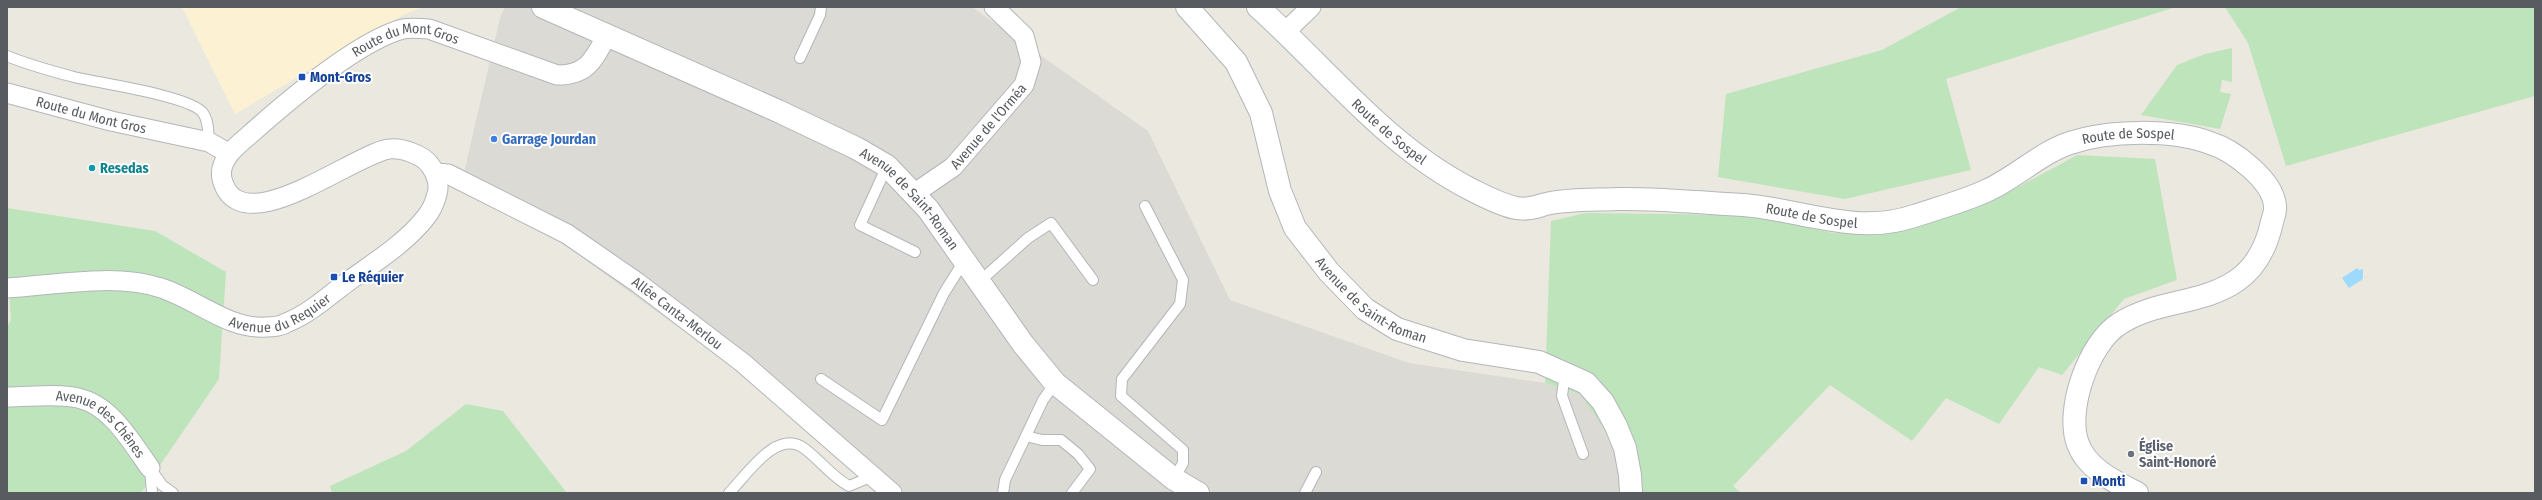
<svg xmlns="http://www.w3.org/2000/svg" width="2542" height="500" font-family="'Fira Sans Condensed',sans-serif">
<rect width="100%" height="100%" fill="#ebe8df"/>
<path fill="#fdf1d3" d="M 182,7 L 423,7 L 403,15 L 235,114 Z"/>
<path fill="#dcdad4" d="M 505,7 L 972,7 L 1148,131 L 1230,300 L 1409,363 L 1545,383 L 1580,395 L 1578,363 L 1602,427 L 1635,493 L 895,493 L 750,379 L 464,172 L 500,18 Z"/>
<path fill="#bee4bb" d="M 1961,7 L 2176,7 L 1946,79 L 1971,170 L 1845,199 L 1718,177 L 1726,94 L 1882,50 Z
M 2225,7 L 2535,7 L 2535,96 L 2286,166 L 2248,43 Z
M 2232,48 L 2232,82 L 2222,80 L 2220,92 L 2231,94 L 2220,129 L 2141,115 L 2177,65 L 2205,54 Z
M 2077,155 L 2155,159 L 2177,280 L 2124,299 L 2062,375 L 2039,367 L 1999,424 L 1946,398 L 1912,441 L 1830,385 L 1733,486 L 1741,493 L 1635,493 L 1602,426 L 1581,395 L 1545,383 L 1551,221 L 1586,213 L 1748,215 L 1833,233 L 1919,227 L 1994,200 Z
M 7,208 L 155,231 L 226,272 L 219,379 L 141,493 L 7,493 L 7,327 L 11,320 L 7,258 Z
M 466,404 L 503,411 L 567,493 L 332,493 L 330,486 L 406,451 Z"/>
<path fill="#9ddafe" d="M 2357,268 L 2359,270 L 2363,269 L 2363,279 L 2349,288 L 2342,278 Z"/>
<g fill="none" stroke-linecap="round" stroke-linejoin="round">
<defs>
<path id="service" d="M 7,56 C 29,65 51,71 74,77 C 98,83 191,96 203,113 C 209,121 208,133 209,142
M 800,58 L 820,15 L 821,7
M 887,166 L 860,225 L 915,252
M 1145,206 L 1183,280 L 1180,304 L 1122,379 L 1121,396 L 1183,450 L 1183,463 L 1174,479
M 979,282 L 1028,238 L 1051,223 L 1093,280
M 1565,372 L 1562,396 L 1583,454
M 821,379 L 882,420 L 944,293 L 964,261
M 1026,436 L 1042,440 L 1061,440 L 1078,454 L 1090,469 L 1072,493
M 150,468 L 162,485 L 173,493
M 150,468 L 152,493
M 729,493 C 747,475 777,427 805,449 C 821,461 831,476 849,486 L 873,476
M 1003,493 L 1005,480 L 1043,400 L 1055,383
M 1305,493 L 1316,472"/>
<g id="minor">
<path d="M 1285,32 L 1311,7"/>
<path id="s1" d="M 7,93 L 111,121 L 209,142 L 228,153"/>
<path id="s2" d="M 436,173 L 448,174 L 567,234 L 638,283 L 743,363 L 892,493"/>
<path id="s3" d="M 915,193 L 953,167 L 1024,85 L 1031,62 L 1024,36 L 994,7"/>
<path id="s4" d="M 7,288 C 54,285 116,273 161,288 C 196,299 229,330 266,327 C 273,327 281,326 286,323 C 309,314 327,297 346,283 C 373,263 405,244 426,217 C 431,211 435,202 437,194 C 440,185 436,173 430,165 C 423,155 401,147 389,149 C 353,154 239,246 222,179 C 218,161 235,147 247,137 C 284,104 357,41 403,29 C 411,27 421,29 429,29 L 557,75 C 588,75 594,59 607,35"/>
<path id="s5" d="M 7,397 C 30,397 56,393 78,398 C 111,405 132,443 150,468"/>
</g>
<g id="tertiary">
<path id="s6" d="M 543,7 L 778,111 L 856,148 L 887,166 L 928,209 L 1023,344 L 1055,383 L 1174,479 L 1198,493"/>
<path id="s7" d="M 1187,7 L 1236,62 L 1261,113 L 1280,191 L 1295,228 L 1329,272 L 1365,309 L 1397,329 L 1463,350 L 1539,362 L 1586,383 L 1603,402 L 1616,426 L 1625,448 L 1630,475 L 1631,493"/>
</g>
<g id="secondary">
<path id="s8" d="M 1258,7 C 1328,70 1387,147 1472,190 C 1486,197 1501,205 1516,208 C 1528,210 1535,207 1546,204 C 1566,199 1596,200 1617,199 C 1659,198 1701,203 1743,205 C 1799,209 1856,236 1914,216 C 1938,208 1965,201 1988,190 C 2016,177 2042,152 2070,143 C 2109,130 2172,129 2210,143 C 2233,150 2273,180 2275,206 C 2276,212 2273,217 2272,222 C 2267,245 2257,267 2236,281 C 2201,305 2155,300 2119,324 C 2089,343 2065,410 2078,444 C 2087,469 2115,482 2137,493"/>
</g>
</defs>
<use href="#service" stroke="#b2b6ba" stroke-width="12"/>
<use href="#minor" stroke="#b2b6ba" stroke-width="21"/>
<use href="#tertiary" stroke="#b2b6ba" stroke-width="24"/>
<use href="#secondary" stroke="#b3b7bc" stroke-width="24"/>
<use href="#service" stroke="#fff" stroke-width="10"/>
<use href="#minor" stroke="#fff" stroke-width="19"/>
<use href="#tertiary" stroke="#fff" stroke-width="22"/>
<use href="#secondary" stroke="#fff" stroke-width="22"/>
</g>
<g fill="#1a4fb4" stroke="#fff" stroke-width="1.5">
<rect x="298" y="73" width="8" height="8" rx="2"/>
<rect x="330" y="273" width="8" height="8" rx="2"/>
<rect x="2080" y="477" width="8" height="8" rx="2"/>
</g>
<circle fill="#3f7fe0" stroke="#fff" stroke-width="1.5" cx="494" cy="139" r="4"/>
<circle fill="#0f9aa8" stroke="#fff" stroke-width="1.5" cx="92" cy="168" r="4"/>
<circle fill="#6b7280" stroke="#fff" stroke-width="1.5" cx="2131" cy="454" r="4"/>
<g text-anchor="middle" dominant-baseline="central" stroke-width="4" stroke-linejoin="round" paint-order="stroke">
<g font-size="14" fill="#585c60" stroke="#fff">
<text stroke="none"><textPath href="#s4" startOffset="1001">Route du Mont Gros</textPath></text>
<text stroke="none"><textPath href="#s1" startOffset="87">Route du Mont Gros</textPath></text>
<text stroke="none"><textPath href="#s3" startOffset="100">Avenue de l'Orméa</textPath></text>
<text stroke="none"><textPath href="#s8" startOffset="181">Route de Sospel</textPath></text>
<text stroke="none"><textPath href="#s8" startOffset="964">Route de Sospel</textPath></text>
<text stroke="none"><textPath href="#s6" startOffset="418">Avenue de Saint-Roman</textPath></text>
<text stroke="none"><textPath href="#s8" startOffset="628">Route de Sospel</textPath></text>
<text stroke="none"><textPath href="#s7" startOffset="358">Avenue de Saint-Roman</textPath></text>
<text stroke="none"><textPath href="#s4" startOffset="285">Avenue du Requier</textPath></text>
<text stroke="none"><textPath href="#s2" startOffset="281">Allée Canta-Merlou</textPath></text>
<text stroke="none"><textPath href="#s5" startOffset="104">Avenue des Chênes</textPath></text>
</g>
<g font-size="14" font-weight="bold" fill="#164399" stroke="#fff" text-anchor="start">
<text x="310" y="77">Mont-Gros</text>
<text x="342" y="277">Le Réquier</text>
<text x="2092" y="481">Monti</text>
</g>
<g font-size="14" font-weight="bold" fill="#366cbe" stroke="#fff" text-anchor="start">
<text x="502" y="139">Garrage Jourdan</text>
</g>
<g font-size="14" font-weight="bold" fill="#0d838f" stroke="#fff" text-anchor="start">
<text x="100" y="168">Resedas</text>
</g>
<g font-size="14" font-weight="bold" fill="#5b616d" stroke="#fff" text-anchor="start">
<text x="2139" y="446">Église<tspan x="2139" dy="16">Saint-Honoré</tspan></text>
</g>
</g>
<rect width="2542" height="500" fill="none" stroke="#585c60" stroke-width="16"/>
</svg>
